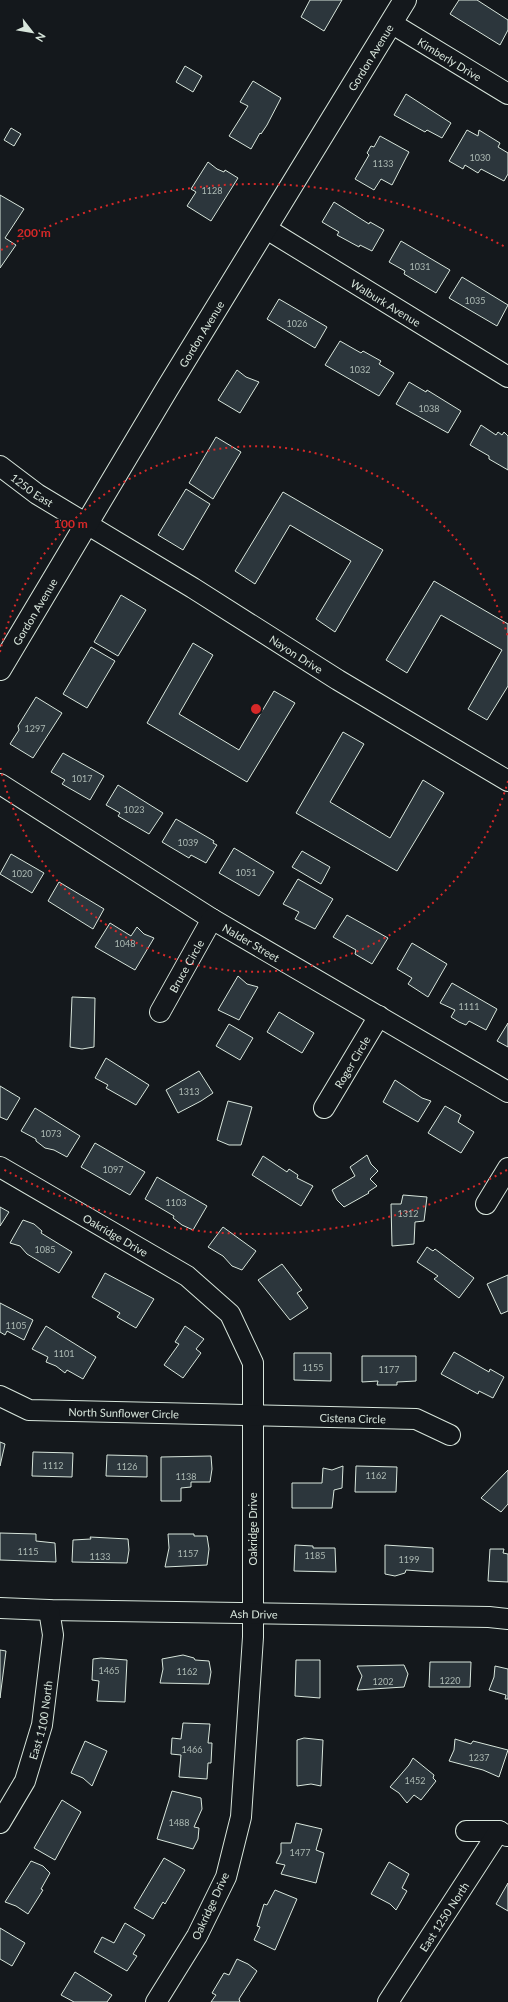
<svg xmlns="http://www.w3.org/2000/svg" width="508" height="2002" font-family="Lato,sans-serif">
<rect width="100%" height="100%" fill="#14181c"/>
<path fill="#2c363c" stroke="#d8e6dc" d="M 310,0 L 342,0 L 324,31 L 301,17 Z
M 459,0 L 477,0 L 508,20 L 508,30 L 500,45 L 450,14 Z
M 185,66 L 202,76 L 193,92 L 176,82 Z
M 253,81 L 281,98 L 267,125 L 261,134 L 260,133 L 251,149 L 229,136 L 248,106 L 240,102 Z
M 406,94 L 451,123 L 442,138 L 427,130 L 425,132 L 394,115 Z
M 11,128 L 21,134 L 14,146 L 4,140 Z
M 467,130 L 478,136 L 479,130 L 500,143 L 498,147 L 508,153 L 508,174 L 504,181 L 481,169 L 478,173 L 465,165 L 463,169 L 449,161 Z
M 380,136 L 409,152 L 392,185 L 381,179 L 374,190 L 355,179 L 369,155 L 367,153 L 371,146 L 374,147 Z
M 208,162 L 217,169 L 224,172 L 225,170 L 238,178 L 211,221 L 187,206 L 196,192 L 191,189 Z
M 0,195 L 24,209 L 5,238 L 16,245 L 0,268 Z
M 334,202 L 369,224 L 370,222 L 384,230 L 372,251 L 360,245 L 359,247 L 337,235 L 339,232 L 322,222 Z
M 401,241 L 450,270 L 436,293 L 404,274 L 405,271 L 389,262 Z
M 462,277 L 508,305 L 497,326 L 449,298 Z
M 279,299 L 327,327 L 315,348 L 267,319 Z
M 340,341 L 361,353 L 363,351 L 381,361 L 379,364 L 394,373 L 379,396 L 325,365 Z
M 237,370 L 246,377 L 259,382 L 240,413 L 218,400 Z
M 409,382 L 426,392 L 427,390 L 461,411 L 448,433 L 396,404 Z
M 481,425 L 496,435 L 498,432 L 502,435 L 504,432 L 508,436 L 508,470 L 489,459 L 489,456 L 470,445 Z
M 216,437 L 241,452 L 213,499 L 189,483 Z
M 186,489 L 210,504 L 183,550 L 158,535 Z
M 283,492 L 383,550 L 335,632 L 316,619 L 351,561 L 290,525 L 255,584 L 235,571 Z
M 434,581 L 508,624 L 508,686 L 487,720 L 468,709 L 502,650 L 441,615 L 407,673 L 386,660 Z
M 121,595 L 146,610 L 118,656 L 94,642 Z
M 193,643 L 213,655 L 179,714 L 239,750 L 274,691 L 295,703 L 247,782 L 147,723 Z
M 91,647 L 115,661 L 87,708 L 63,694 Z
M 36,697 L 62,713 L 33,758 L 10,744 L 19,730 L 18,726 Z
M 343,732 L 364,744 L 330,802 L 390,838 L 423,780 L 444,793 L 397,871 L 296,813 Z
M 63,753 L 104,776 L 90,800 L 62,784 L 65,780 L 51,772 Z
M 118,785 L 163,813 L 149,834 L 118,816 L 120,813 L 106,805 Z
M 176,819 L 214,841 L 213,843 L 217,845 L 206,863 L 191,855 L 189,858 L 162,842 Z
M 234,848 L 274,872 L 259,896 L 219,873 Z
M 302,851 L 330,867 L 321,884 L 292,867 Z
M 11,854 L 44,873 L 32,893 L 0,874 Z
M 298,879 L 333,899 L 315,929 L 295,919 L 299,912 L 283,904 Z
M 59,882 L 104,909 L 93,929 L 48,901 Z
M 347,915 L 388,938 L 372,964 L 355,954 L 356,950 L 333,937 Z
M 110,923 L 131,936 L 137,927 L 144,934 L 154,938 L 135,970 L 95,947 Z
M 412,943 L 447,964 L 428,997 L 408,984 L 412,978 L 397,969 Z
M 238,976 L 247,984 L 258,987 L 239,1020 L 218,1010 Z
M 452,983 L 497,1009 L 486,1030 L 469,1021 L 466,1025 L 459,1022 L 451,1017 L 455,1010 L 440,1003 Z
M 72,997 L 95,998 L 94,1047 L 82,1049 L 70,1047 Z
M 279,1012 L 314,1033 L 302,1053 L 267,1032 Z
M 508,1023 L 508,1047 L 497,1041 Z
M 229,1024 L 253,1038 L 240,1060 L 216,1046 Z
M 106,1058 L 149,1085 L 136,1105 L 106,1088 L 108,1085 L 95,1078 Z
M 199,1071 L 213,1093 L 201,1101 L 178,1113 L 166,1090 Z
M 395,1080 L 422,1098 L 431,1101 L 418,1122 L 383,1102 Z
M 0,1086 L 20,1098 L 7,1120 L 0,1117 Z
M 228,1101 L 252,1107 L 241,1145 L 229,1145 L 217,1140 Z
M 445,1106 L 461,1115 L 458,1122 L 474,1132 L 461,1153 L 428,1133 Z
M 35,1108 L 80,1136 L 67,1157 L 54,1150 L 45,1148 L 36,1141 L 36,1139 L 21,1131 Z
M 95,1143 L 145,1172 L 130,1195 L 81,1167 Z
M 367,1155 L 371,1164 L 378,1171 L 370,1179 L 377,1186 L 368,1192 L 369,1193 L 344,1207 L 337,1200 L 332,1190 L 355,1176 L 350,1167 Z
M 263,1156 L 287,1172 L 289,1169 L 298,1175 L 297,1178 L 313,1186 L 301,1206 L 252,1175 Z
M 157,1177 L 207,1206 L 193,1230 L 182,1225 L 173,1218 L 174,1216 L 145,1199 Z
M 403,1195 L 427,1197 L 424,1221 L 415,1222 L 414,1244 L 392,1246 L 391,1204 L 401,1204 Z
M 0,1207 L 9,1212 L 0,1226 Z
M 23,1220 L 34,1224 L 42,1231 L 41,1233 L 72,1252 L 59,1273 L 27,1254 L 20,1246 L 10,1243 Z
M 223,1227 L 256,1251 L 242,1270 L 232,1266 L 223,1256 L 208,1247 Z
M 427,1247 L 433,1251 L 435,1249 L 474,1278 L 459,1298 L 434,1279 L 438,1276 L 417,1262 Z
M 282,1264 L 302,1290 L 297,1293 L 308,1308 L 290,1320 L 258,1280 Z
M 105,1273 L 154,1299 L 136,1328 L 117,1317 L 120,1313 L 92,1297 Z
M 508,1275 L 508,1311 L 501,1314 L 487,1284 Z
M 0,1303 L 33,1320 L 24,1340 L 7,1331 L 5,1335 L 0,1332 Z
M 46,1326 L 96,1357 L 83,1379 L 67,1370 L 65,1373 L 56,1366 L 46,1362 L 48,1357 L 32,1349 Z
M 185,1326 L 204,1339 L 196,1349 L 201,1353 L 183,1378 L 164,1365 L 179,1344 L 175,1342 Z
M 454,1352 L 489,1372 L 490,1369 L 504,1377 L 493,1398 L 479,1391 L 478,1394 L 441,1374 Z
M 294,1353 L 331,1353 L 331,1381 L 294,1380 Z
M 362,1356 L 416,1356 L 416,1381 L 397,1382 L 397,1385 L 377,1385 L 378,1381 L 362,1382 Z
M 0,1442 L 5,1444 L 0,1466 Z
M 33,1452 L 73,1453 L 72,1477 L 32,1476 Z
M 107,1455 L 147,1456 L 147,1477 L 106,1476 Z
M 211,1456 L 212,1469 L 210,1482 L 191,1482 L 191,1487 L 181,1488 L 181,1501 L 161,1501 L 161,1457 Z
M 343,1466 L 342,1488 L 334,1490 L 332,1508 L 292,1508 L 292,1483 L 322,1483 L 323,1468 L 332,1470 Z
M 356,1466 L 397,1467 L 396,1492 L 355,1492 Z
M 508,1470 L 508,1504 L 501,1512 L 481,1498 Z
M 0,1533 L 36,1534 L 36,1541 L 55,1543 L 56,1562 L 0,1560 Z
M 168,1534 L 194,1534 L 194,1536 L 207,1536 L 209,1549 L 207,1565 L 165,1567 L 169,1548 Z
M 90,1537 L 128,1539 L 129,1550 L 127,1563 L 72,1562 L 73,1540 L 91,1539 Z
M 295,1545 L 313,1546 L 313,1548 L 335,1548 L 336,1572 L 294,1571 Z
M 385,1545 L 433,1548 L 433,1572 L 406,1570 L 405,1573 L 395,1576 L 385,1574 Z
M 490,1549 L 504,1549 L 503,1553 L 508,1554 L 508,1582 L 488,1581 Z
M 0,1650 L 6,1651 L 0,1698 Z
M 183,1655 L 194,1658 L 195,1660 L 209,1661 L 211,1672 L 209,1684 L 160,1683 L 163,1669 L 162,1659 Z
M 101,1658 L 127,1660 L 125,1702 L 97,1701 L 99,1681 L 92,1680 L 93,1659 Z
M 296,1660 L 320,1660 L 320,1698 L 295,1696 Z
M 430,1662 L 471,1662 L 470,1687 L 429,1687 Z
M 404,1665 L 408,1674 L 404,1687 L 357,1690 L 362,1676 L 357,1666 Z
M 495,1666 L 508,1669 L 508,1699 L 505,1699 L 506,1695 L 489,1690 L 494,1677 Z
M 183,1723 L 210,1724 L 208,1743 L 212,1743 L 211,1763 L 208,1763 L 207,1779 L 179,1777 L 181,1755 L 171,1754 L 172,1738 L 181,1739 Z
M 304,1738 L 323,1740 L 321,1786 L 311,1784 L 297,1786 L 297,1740 Z
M 455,1739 L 471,1744 L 473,1741 L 508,1750 L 499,1777 L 483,1770 L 449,1761 L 454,1750 Z
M 85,1741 L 107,1751 L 92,1786 L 83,1778 L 71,1773 Z
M 413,1758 L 434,1775 L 433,1778 L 436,1781 L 421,1800 L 414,1795 L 407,1803 L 399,1793 L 390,1787 L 409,1765 Z
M 172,1791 L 201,1798 L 202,1809 L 194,1827 L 199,1828 L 198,1839 L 193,1849 L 157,1839 Z
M 62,1800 L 81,1812 L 55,1860 L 34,1848 Z
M 296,1823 L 322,1829 L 316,1850 L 324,1853 L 316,1883 L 281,1874 L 285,1865 L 276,1863 L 281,1853 L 281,1843 L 291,1843 Z
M 164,1858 L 185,1870 L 165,1904 L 163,1902 L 153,1919 L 134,1908 Z
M 31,1861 L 43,1866 L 50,1873 L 41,1889 L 43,1890 L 28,1914 L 16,1906 L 5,1902 Z
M 389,1862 L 409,1874 L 402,1888 L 407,1891 L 396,1910 L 390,1904 L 371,1894 Z
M 508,1883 L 508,1911 L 496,1904 Z
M 275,1890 L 297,1899 L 275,1950 L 254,1940 L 260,1927 L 257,1926 L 264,1904 L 267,1905 Z
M 125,1923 L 145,1935 L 133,1954 L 137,1956 L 127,1971 L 94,1952 L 102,1937 L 114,1943 Z
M 0,1928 L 25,1943 L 12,1966 L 0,1959 Z
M 237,1959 L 248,1964 L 257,1971 L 239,1999 L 240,2002 L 211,2002 L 216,1995 L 212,1993 L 224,1973 L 229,1975 Z
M 75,1972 L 112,1995 L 107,2002 L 74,2002 L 61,1995 Z"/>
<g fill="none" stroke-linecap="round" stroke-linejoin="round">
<defs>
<g id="minor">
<path id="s1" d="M 391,23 L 508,94"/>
<path id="s2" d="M 265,228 L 508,377"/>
<path id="s3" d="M 0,466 L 37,494 L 193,588 L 338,680 L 508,781"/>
<path id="s4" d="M 0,784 L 212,919 L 508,1092"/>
<path id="s5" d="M 160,1012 L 212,919"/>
<path id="s6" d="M 324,1108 L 379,1016"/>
<path id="s7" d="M 0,1167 L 187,1276 L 230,1314 L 253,1363 L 253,1637 L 241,1817 L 226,1877 L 197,1936 L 156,2002"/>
<path d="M 486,1204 L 508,1168"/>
<path id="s8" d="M 0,1396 L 29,1410 L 416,1419 L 450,1435"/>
<path id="s9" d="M 0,1608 L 49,1610 L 489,1617 L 508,1619"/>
<path id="s10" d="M 0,1823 L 25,1781 L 42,1725 L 53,1635 L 49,1610"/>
<path d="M 466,1831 L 499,1831 L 507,1836"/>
<path id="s11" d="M 388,2002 L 499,1831"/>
</g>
<g id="major">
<path id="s12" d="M 0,669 L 167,389 L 405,0"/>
</g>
</defs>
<use href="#minor" stroke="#d8e6dc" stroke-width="22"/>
<use href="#major" stroke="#d8e6dc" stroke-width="24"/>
<use href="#minor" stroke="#14181c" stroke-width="20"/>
<use href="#major" stroke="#14181c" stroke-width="22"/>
</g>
<g fill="none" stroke="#d62828" stroke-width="2" stroke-dasharray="2 4">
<path d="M508 781A262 262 0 0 1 0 766M0 652A262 262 0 0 1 508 637"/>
<path d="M507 1170A525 525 0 0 1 1 1168M1 250A525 525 0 0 1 507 248"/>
</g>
<g text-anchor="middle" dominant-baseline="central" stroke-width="3" stroke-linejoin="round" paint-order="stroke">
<g font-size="9" fill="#adbab4">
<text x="480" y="157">1030</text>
<text x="383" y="163">1133</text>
<text x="212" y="190">1128</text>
<text x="420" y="266">1031</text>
<text x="475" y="300">1035</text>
<text x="297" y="323">1026</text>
<text x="360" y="369">1032</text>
<text x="429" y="408">1038</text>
<text x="35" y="728">1297</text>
<text x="82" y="778">1017</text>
<text x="134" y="809">1023</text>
<text x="188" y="842">1039</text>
<text x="246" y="872">1051</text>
<text x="22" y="873">1020</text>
<text x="125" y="943">1048</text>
<text x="469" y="1006">1111</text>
<text x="189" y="1091">1313</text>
<text x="51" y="1133">1073</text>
<text x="113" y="1169">1097</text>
<text x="176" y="1202">1103</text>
<text x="408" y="1213">1312</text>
<text x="45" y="1249">1085</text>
<text x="16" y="1325">1105</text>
<text x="64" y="1353">1101</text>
<text x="313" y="1367">1155</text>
<text x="389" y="1369">1177</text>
<text x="53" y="1465">1112</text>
<text x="127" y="1466">1126</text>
<text x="376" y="1475">1162</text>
<text x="186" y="1476">1138</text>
<text x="28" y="1551">1115</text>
<text x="188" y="1553">1157</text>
<text x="315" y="1555">1185</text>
<text x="100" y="1556">1133</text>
<text x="409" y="1559">1199</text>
<text x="109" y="1670">1465</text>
<text x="187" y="1671">1162</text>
<text x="450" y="1680">1220</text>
<text x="383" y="1681">1202</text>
<text x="192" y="1749">1466</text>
<text x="479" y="1757">1237</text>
<text x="415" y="1780">1452</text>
<text x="179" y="1822">1488</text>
<text x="300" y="1852">1477</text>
</g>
<g font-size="11" fill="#d8e6dc" stroke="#14181c">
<text stroke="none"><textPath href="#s12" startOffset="715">Gordon Avenue</textPath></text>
<text stroke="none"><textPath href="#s1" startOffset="69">Kimberly Drive</textPath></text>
<text stroke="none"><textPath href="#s2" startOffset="142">Walburk Avenue</textPath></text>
<text stroke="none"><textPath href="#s12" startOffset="391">Gordon Avenue</textPath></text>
<text stroke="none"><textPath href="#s3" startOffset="40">1250 East</textPath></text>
<text stroke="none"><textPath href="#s12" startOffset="67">Gordon Avenue</textPath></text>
<text stroke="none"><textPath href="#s3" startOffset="351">Nayon Drive</textPath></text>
<text stroke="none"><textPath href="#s4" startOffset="297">Nalder Street</textPath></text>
<text stroke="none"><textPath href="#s5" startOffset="53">Bruce Circle</textPath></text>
<text stroke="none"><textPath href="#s6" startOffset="54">Roger Circle</textPath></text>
<text stroke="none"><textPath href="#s7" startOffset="134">Oakridge Drive</textPath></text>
<text stroke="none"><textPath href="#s8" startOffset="127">North Sunflower Circle</textPath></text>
<text stroke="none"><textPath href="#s8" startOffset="356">Cistena Circle</textPath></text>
<text transform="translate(252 1529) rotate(-90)">Oakridge Drive</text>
<text stroke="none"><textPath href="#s9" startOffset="254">Ash Drive</textPath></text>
<text stroke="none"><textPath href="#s10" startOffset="112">East 1100 North</textPath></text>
<text transform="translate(210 1906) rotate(-65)">Oakridge Drive</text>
<text stroke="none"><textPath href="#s11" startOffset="102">East 1250 North</textPath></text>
</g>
</g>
<circle cx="256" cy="709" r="6" fill="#d62828" stroke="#14181c" stroke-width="2"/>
<g font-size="12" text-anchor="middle" font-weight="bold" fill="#d62828" stroke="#14181c" stroke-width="3" stroke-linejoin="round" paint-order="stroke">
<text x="34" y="237">200 m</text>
<text x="71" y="528">100 m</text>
</g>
<g transform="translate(32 32) rotate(121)" stroke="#14181c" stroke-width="3" paint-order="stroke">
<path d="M0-3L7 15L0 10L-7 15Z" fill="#d8e6dc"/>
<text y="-6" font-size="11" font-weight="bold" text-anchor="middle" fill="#d8e6dc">N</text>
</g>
</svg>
